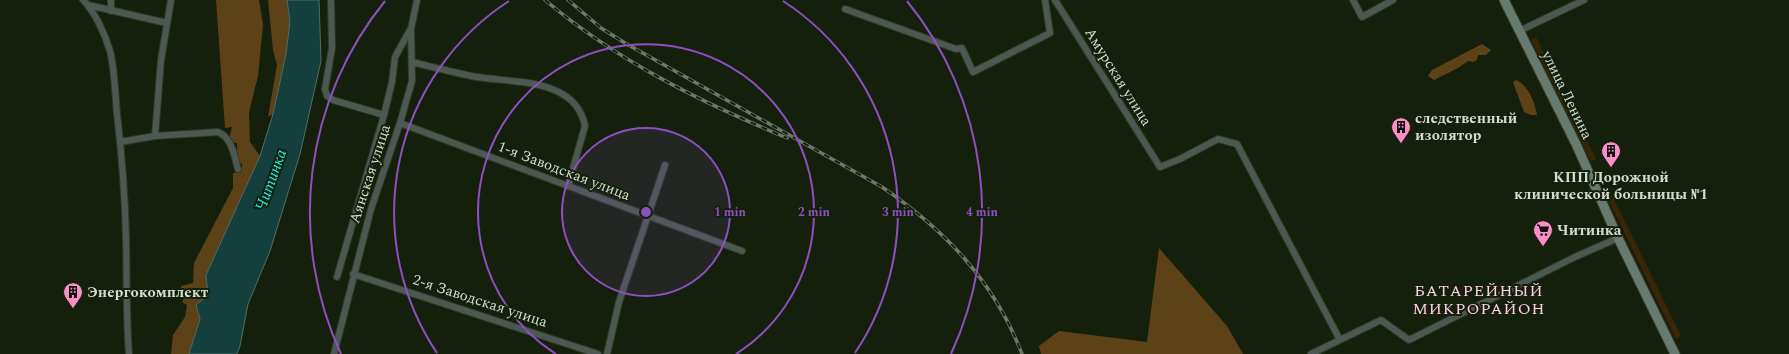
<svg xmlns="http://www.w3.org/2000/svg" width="1789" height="354" font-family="Spectral,serif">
<rect width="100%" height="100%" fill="#15200c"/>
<path fill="#3b2603" d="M 1536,37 L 1596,159 L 1591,161 L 1531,40 Z
M 1612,195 L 1681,336 L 1676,339 L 1607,197 Z"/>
<path fill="#5e4217" d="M 216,0 L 259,0 L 263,25 L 258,76 L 249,112 L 250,142 L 260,156 L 206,275 L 208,295 L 196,306 L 200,319 L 189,354 L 171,354 L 173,335 L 185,317 L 187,305 L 182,302 L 187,292 L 180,293 L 181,286 L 193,283 L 194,263 L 233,188 L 233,173 L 242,171 L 242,164 L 237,160 L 237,143 L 228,142 L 232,127 L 225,128 Z
M 268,0 L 287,0 L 290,21 L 286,54 L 273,114 L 268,117 L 277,65 L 273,50 Z
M 1482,44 L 1491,50 L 1486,55 L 1478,55 L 1477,60 L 1473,62 L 1468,61 L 1458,68 L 1434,80 L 1428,76 L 1432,70 Z
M 1516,80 C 1528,85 1535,102 1537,115 L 1531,115 L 1524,112 L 1513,82 Z
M 1159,248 L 1227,326 L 1243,354 L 1041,354 L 1039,346 L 1059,331 L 1147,342 Z"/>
<path fill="#143f3d" stroke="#4e6e69" d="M 287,0 L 319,0 L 321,61 L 300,154 L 270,251 L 248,304 L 240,346 L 237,354 L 189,354 L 200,319 L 196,305 L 208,295 L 206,275 L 260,156 L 273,114 L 286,54 L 290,21 Z"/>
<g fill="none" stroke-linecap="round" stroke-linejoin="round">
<defs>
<path id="street" d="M 83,0 C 95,12 105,34 110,51 C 115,71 115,93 117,114 C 122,156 125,197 126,238 C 127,277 126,315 129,354
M 111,0 L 111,11
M 331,0 L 332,48 L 325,89 L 327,96 L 333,100 L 384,115
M 1055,0 L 1160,167 L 1180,159 L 1218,139 L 1237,144 L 1340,340
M 1353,0 L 1362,17 L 1393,0
M 88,5 L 167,23
M 845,9 L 956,49 L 962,48 L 973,72 L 1050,33 L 1045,0
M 1519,31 L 1584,0
M 412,62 C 433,67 455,73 477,77 C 514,83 576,78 585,126 L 568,186
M 400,123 L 742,251
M 155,136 L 161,60 L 171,0
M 120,142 L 155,136 L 218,132 C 232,138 234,155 238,169
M 353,274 L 598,354
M 337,277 L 384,115 L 392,82 L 395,57 L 410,30
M 334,354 L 371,209 L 400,123 L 412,81 L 411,29 L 417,0
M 607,354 L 619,302 L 665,165
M 1311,354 L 1381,320 L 1409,340 L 1575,257 L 1618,238"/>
<path id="secondary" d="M 1504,0 L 1576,144 L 1618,238 L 1675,354"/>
</defs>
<use href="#street" stroke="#303a27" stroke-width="8"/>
<use href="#secondary" stroke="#303a27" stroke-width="11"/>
<use href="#street" stroke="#4c5852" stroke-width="6"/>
<use href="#secondary" stroke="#677a70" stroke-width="9"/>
<defs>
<path id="rail" d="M 545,0 C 617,61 701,102 787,138
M 568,0 L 601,28 L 625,43 L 882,187 C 945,230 994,281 1022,354"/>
</defs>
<use href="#rail" stroke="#6e7867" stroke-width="3.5"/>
<use href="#rail" stroke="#15200c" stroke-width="2" stroke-dasharray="6" stroke-linecap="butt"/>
</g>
<circle cx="646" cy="212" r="84" fill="#8d4fc2" fill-opacity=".12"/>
<g fill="none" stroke="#8d4fc2" stroke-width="2">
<circle cx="646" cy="212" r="84"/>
<path d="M556 354A168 168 0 1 1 736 354"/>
<path d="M437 353A252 252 0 0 1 509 1M783 1A252 252 0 0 1 855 353"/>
<path d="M341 354A336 336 0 0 1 385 1M907 1A336 336 0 0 1 951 354"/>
</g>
<defs>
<symbol id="building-pin" viewBox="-11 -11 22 30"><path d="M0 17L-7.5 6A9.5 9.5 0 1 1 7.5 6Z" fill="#fa8fc7" stroke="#15200c"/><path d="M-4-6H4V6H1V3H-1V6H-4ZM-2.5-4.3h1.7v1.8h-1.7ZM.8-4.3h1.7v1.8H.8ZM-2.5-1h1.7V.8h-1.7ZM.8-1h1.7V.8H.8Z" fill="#111"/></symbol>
<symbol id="supermarket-pin" viewBox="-11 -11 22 30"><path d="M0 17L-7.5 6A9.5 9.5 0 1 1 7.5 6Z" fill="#fa8fc7" stroke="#15200c"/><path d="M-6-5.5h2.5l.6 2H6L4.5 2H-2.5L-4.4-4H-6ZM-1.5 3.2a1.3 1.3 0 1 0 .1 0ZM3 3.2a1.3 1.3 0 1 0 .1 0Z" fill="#111"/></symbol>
</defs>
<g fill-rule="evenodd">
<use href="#building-pin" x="1390" y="116" width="22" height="30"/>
<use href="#building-pin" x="1600" y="140" width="22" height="30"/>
<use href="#supermarket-pin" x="1532" y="219" width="22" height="30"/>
<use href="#building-pin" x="62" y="281" width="22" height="30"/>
</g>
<g text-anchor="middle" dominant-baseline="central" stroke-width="4" stroke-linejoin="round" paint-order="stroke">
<g font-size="15" fill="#d4dccf" stroke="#15200c">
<text transform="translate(1118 77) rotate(58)">Амурская улица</text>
<text transform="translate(1567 95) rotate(64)">улица Ленина</text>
<text transform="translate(564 171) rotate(21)">1-я Заводская улица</text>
<text transform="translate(370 174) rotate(-72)">Аянская улица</text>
<text transform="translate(480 301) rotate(18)">2-я Заводская улица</text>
</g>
<g font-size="15" font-weight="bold" fill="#d4dccf" stroke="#15200c" text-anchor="start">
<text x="1415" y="118">следственный<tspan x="1415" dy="17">изолятор</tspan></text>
<text x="1611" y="177" text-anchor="middle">КПП Дорожной<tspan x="1611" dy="17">клинической больницы №1</tspan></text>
<text x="1557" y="230">Читинка</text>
<text x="87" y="292">Энергокомплект</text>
</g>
<g font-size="16" font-style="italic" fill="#15eee7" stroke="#15200c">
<text transform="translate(271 180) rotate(-70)">Читинка</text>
</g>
<g font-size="16" letter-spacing="1" fill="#fecfe5" stroke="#15200c">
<text x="1479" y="291">БАТАРЕЙНЫЙ<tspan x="1479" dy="18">МИКРОРАЙОН</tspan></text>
</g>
</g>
<circle cx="646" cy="212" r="6" fill="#8d4fc2" stroke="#15200c" stroke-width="2"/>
<g font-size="12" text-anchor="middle" font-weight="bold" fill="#8d4fc2" stroke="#15200c" stroke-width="4" stroke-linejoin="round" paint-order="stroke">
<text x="730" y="216">1 min</text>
<text x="814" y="216">2 min</text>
<text x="898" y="216">3 min</text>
<text x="982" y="216">4 min</text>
</g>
</svg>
